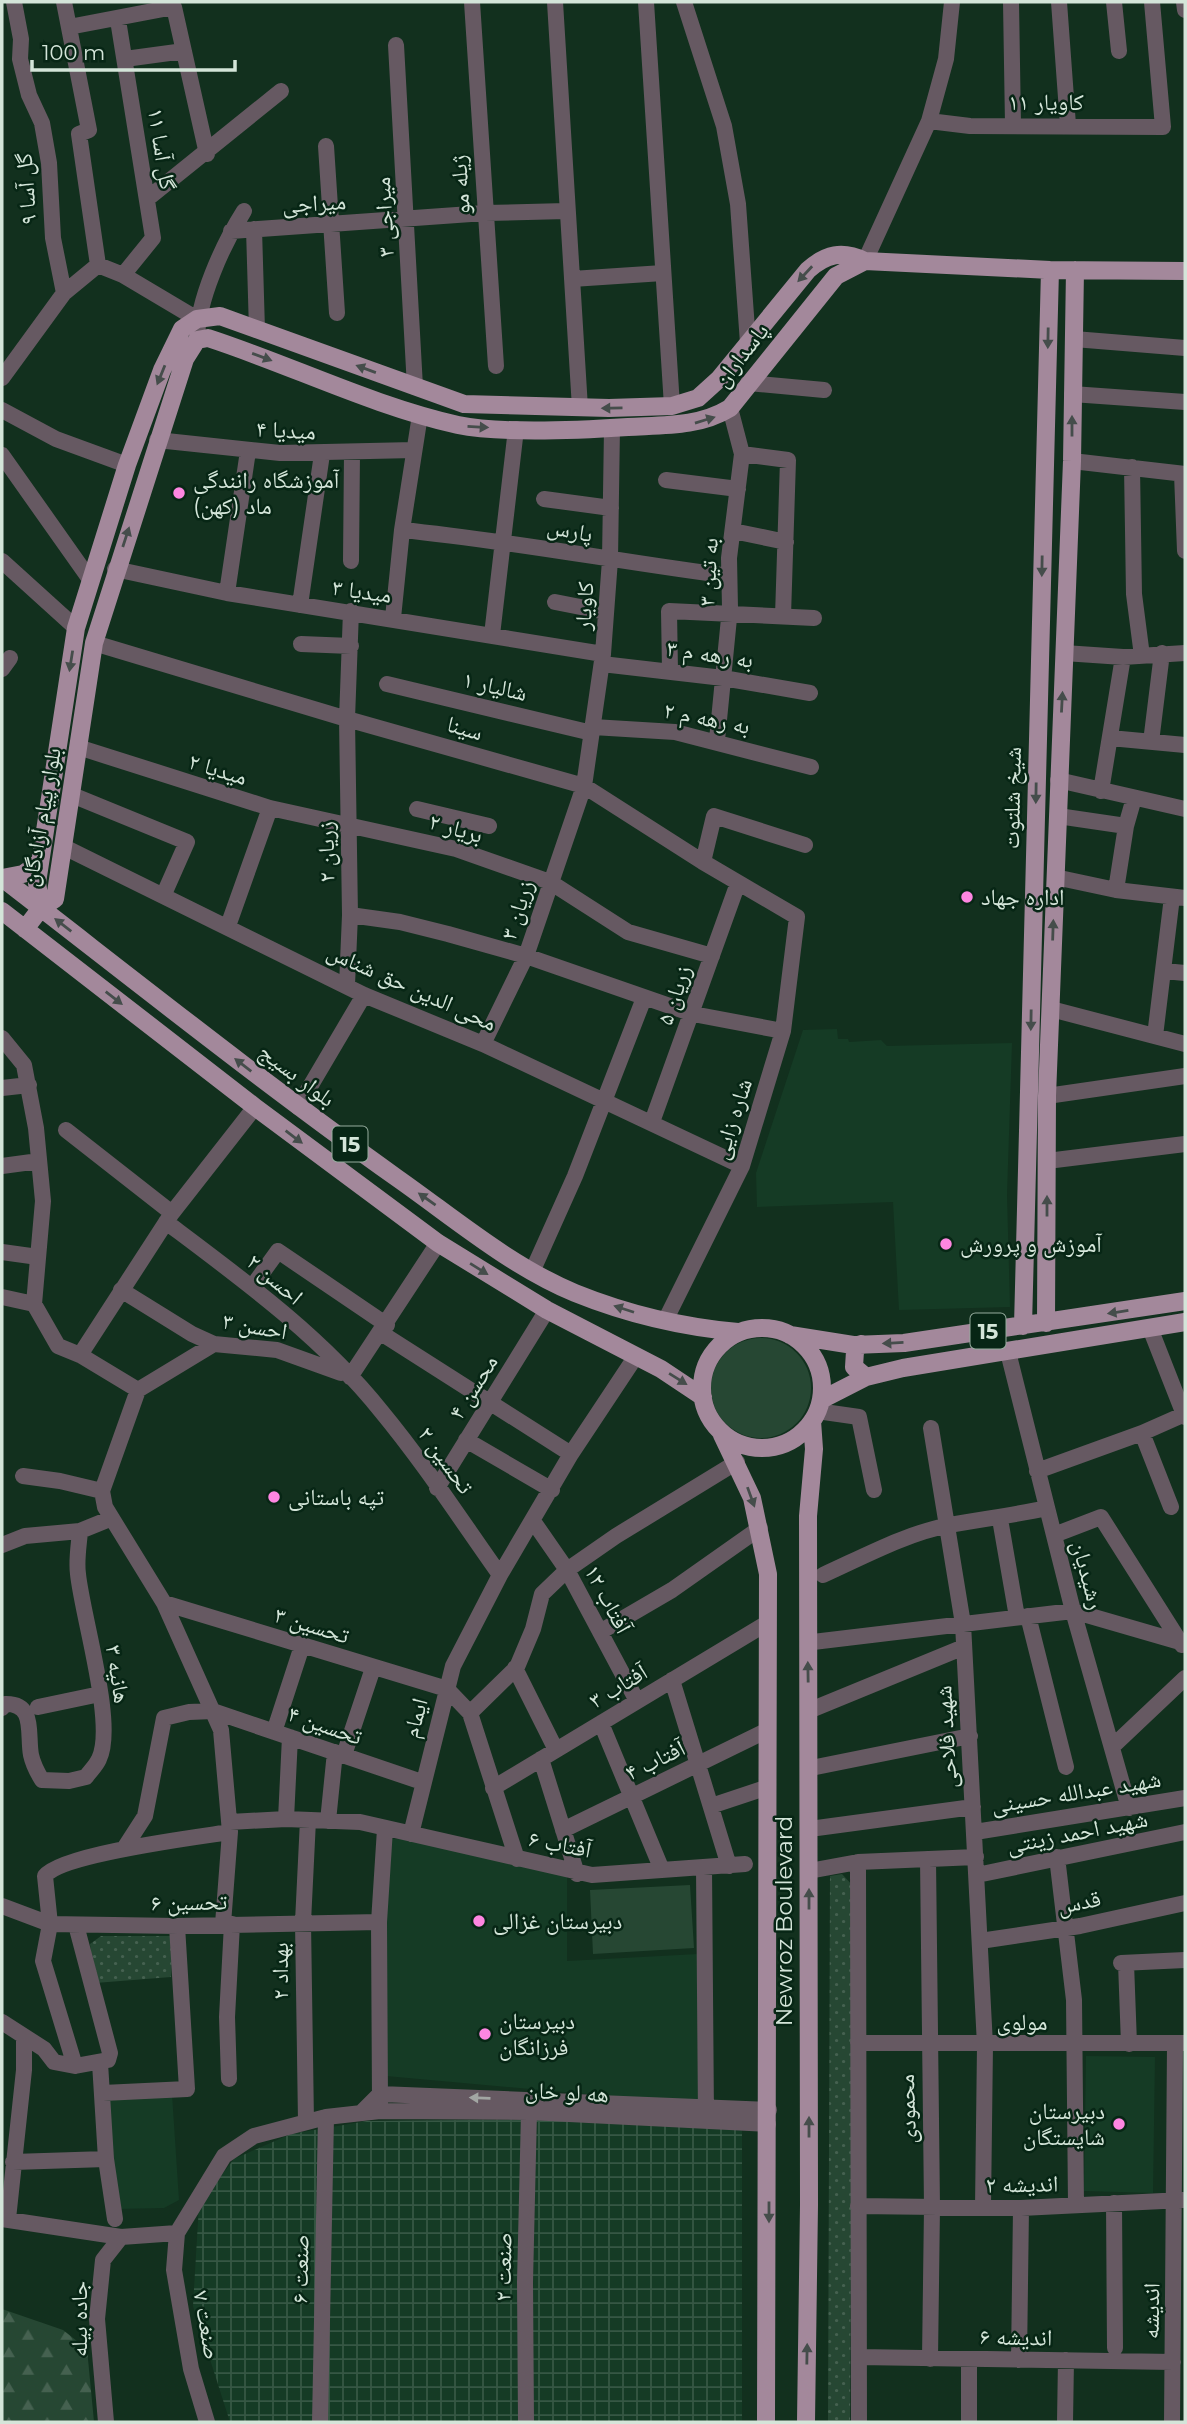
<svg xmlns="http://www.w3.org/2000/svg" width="1187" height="2424" font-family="Montserrat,'Noto Naskh Arabic',sans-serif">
<defs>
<pattern id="industrial-grid" width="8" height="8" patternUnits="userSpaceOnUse" patternTransform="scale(1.75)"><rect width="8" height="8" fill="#153b25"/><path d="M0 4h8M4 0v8" fill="none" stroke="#365744"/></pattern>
<pattern id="forest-firs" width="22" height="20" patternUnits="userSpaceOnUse" patternTransform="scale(1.75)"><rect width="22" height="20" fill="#264733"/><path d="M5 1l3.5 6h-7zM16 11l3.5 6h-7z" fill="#456150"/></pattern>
<pattern id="park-dots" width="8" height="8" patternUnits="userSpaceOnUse" patternTransform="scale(1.75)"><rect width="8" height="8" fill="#264733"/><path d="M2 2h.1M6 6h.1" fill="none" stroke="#456150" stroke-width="1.8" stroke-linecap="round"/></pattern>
</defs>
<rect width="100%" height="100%" fill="#12301e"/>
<path fill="#153b25" d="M 837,1029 L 838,1039 L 848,1039 L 849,1042 L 881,1040 L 887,1046 L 1012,1043 L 1007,1195 L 1010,1307 L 899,1310 L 893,1202 L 757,1207 L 756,1173 L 803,1030 Z
M 388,1839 L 429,1839 L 567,1868 L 567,1961 L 698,1954 L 698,2104 L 386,2076 L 382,1988 Z
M 1086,2056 L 1155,2057 L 1153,2193 L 1084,2191 Z
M 172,2094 L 179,2200 L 164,2208 L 114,2209 L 108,2098 Z"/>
<path fill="url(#industrial-grid)" d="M 635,2118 L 742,2128 L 742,2422 L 230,2422 L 193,2306 L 199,2205 L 234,2159 L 291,2134 L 367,2121 Z"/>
<path fill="#264733" d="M711 1388a50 50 0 1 1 100 0a50 50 0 1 1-100 0Z
M 690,1885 L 694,1948 L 593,1954 L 590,1890 Z"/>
<path fill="url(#forest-firs)" d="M 2,2309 L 63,2330 L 87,2349 L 94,2422 L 2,2422 Z"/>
<path fill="url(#park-dots)" d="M 842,1874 L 853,1886 L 850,2422 L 828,2422 L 830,1876 Z
M 101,1936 L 173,1936 L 171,1977 L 95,1983 L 90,1944 Z"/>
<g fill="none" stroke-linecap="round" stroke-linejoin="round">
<path stroke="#665962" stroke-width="16" d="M 14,2 L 21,39 L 20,59 L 29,95 L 42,123 L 49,163 L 53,238 L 64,293
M 64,2 L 89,130 L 79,134 L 98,265
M 472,2 L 496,366
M 555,2 L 580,408
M 646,2 L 672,406
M 684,2 L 724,126 L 738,204 L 748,343
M 1011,2 L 1013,125
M 1059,2 L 1068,125
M 1114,2 L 1119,51
M 1184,2 L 1185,10
M 118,20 L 153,238 L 123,275
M 69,27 L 174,7 L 207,154
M 396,45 L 415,387
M 125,59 L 184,51
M 929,121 L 970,126 L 1163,127 L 1152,2
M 326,146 L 337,313
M 147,199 L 281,91
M 254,229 L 257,330
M 231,231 L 485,213 L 566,211
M 865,261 L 929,121 L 946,59 L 952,2
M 572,279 L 663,273
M 1074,339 L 1185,348
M 197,340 C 197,301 223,244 244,211
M 2,378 L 64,293 L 98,265 L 123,275 L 197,319
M 748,383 L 824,390
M 1072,394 L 1185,402
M 2,410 L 56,439 L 127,465
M 157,440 L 280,453 L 414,450
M 742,454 L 788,460 L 783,616
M 2,455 L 91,581
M 1072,461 L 1185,474
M 1132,467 L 1134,594 L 1142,656
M 1182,474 L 1185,551
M 666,480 L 738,489
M 544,499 L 611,508
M 402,530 C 512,541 620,562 729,576
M 733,531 L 786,542
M 2,561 L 76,628
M 351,561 L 352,453
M 115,569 L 227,593 L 603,654
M 227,593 L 248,451
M 555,602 L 606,612
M 300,605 L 322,454
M 393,618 L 402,530 L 420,415
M 492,635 L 516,429
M 94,643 L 347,719 L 584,786 L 703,862 L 797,917 L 783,1031 L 742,1166 L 665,1321
M 301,644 L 351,646
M 1064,653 L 1123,657 L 1185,653
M 602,664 L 723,678 L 810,693
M 2,669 L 10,658
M 670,671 L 669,611 L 814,618
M 387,684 L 592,733
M 593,727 L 675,732 L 811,767
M 1110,738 L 1185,745
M 717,740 L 730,608 L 729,558 L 742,454 L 730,408
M 1151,742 L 1162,653
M 78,747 L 270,808 L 456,849 L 550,882 L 628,932 L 712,956
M 1058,780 L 1185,809
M 1101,791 L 1123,657
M 72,795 L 187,842 L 164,894
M 417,809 L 489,826
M 1058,816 L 1126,826
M 64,847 L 364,995 L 483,1044 L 742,1166
M 703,862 L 714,816 L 805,845
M 1055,877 L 1116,890 L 1185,898
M 1116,890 L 1126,826 L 1134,798
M 350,915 L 400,922 L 448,934 L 526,956 L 693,1014 L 783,1031
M 228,926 L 270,808
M 1164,971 L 1185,973
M 347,985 L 350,915 L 347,719 L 351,611
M 1051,1009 L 1185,1044
M 1155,1036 L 1172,897
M 2,1038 L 24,1065 L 36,1128 L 43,1201 L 34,1304 L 58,1346 L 80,1355 L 138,1390
M 483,1044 L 526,956 L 584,786 L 603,654 L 610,560 L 612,428
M 2,1088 L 29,1085
M 1047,1096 L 1185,1076
M 298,1107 L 364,995
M 652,1122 L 738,883
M 66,1130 L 172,1213
M 1047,1161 L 1185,1144
M 2,1166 L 39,1161
M 166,1222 C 242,1279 322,1337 381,1411 C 424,1463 461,1520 500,1575
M 2,1252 L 38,1257
M 532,1272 L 575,1176 L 644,998
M 252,1287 L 278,1251 L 387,1325
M 121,1290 L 192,1334 L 214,1344 L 277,1350 L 341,1373
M 2,1297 L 34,1304
M 1150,1328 L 1185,1417
M 381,1333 L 571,1454
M 214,1344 L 138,1390 L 102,1491 L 105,1507 L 164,1603 L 221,1730 L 230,1832 L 223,1924
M 1008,1352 L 1073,1611 L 1129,1808
M 80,1355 L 172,1213 L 255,1107
M 350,1377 L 438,1243
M 817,1411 L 859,1417 L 874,1490
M 931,1428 L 963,1624 L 985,2045 L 983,2207
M 1142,1433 L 1171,1507
M 466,1440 L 552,1490
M 1037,1471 L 1142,1433 L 1185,1414
M 23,1476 L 60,1481 L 102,1491
M 437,1488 L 547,1310
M 1000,1519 L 1017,1617
M 533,1521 L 567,1570 L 637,1701
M 1054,1535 L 1101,1517 L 1182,1645
M 2,1545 L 25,1536 L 80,1531 L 112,1518
M 823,1575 C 863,1557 907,1533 950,1525 C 982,1519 1015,1515 1047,1508
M 164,1603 L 447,1689 L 470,1713 L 517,1859
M 1028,1616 L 1066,1767
M 600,1632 L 672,1590 L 760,1528
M 813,1642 L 1073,1611 L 1180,1642
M 515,1668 L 556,1750
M 672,1680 L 729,1866
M 38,1707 L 100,1694
M 2,1708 L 5,1704 C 36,1703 27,1734 31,1755 C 33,1764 37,1772 42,1780 L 69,1781 L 86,1777 C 90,1771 96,1766 99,1759 C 116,1725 82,1615 78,1574 C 76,1560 79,1545 80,1531
M 813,1709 L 964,1647
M 470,1713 L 517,1667 L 533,1629 L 542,1594 L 567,1570 L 616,1536 L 737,1462
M 601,1723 L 662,1870
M 274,1732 L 302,1646
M 1112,1747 L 1185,1678
M 344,1755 L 373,1668
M 541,1759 L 577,1874
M 816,1767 L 970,1736
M 493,1788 L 767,1623
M 711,1806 L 768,1787
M 286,1819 L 290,1737
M 328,1821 L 335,1752
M 230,1822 L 286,1819 L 360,1822 L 592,1875 L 745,1864
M 817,1828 L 973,1807
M 563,1830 L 768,1730
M 975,1832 L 1185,1798
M 411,1834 L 453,1666 L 500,1575 L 571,1454 L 636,1356
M 125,1847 L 145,1816 L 164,1718 L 189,1712 L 213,1711 L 422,1782
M 1057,1857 L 1074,2000 L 1076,2205
M 928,1859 L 932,2207 L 930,2359
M 858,1862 L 859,2422
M 704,1867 L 706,2117
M 809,1871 L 858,1862 L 976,1857
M 977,1875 L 1185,1832
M 2,1906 L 50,1924 L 177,1926 L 379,1922
M 980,1941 L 1080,1926 L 1185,1903
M 1121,1963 L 1185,1960
M 1126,1963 L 1129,2044
M 2,2022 L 44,2049 L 54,2062 L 75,2066 L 108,2060 L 110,2053 L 76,1925
M 858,2043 L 1185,2043
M 100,2063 L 106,2159 L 115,2219
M 75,2066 L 43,1961 L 50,1924 L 45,1876 C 61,1854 198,1837 230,1832
M 229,2079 L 227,2017 L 232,1924
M 103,2093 L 187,2089 L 177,1926
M 380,2103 L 379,1922 L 385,1829
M 363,2111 L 380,2094 L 769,2110
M 306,2122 L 303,1922 L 308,1820
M 13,2162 L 106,2159
M 1114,2203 L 1115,2348
M 858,2206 L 1021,2208 L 1183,2200
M 2,2219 L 121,2237
M 8,2219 L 24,2070 L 24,2038
M 859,2357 L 1173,2362
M 1019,2360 L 1021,2208
M 106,2422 L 97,2319 L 103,2260 L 121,2237 L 177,2233
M 207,2422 L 191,2369 L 174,2270 L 177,2233 L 224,2156 L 254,2136 L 326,2117 L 380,2111 L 529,2112 L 768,2124
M 320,2422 L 326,2117
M 526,2422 L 525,2282 L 529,2112
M 969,2422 L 969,2359
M 1065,2422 L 1066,2360
M 1172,2422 L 1175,2044"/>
<path stroke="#a3889b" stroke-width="18" d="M 2,878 C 133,979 262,1082 397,1178 C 454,1218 510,1266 575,1293 C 627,1314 682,1327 738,1332
M 2,878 L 23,874 L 40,862
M 41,908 L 37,883 L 76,628 L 127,465 L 162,370 L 182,329 L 197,319 L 220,316 L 464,404 L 609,408 L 672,406 L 698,398 L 719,379 L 808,270 C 826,254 842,250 865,261
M 2,911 L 255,1107 L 438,1243 L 547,1310 L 661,1369 L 703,1397
M 25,929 L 41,908 L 55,899 L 94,643 L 185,359 L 197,340 L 208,338 C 291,365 373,406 458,425 C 502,434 582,430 628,427 C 664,425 699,427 730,408 L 836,276 L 865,261 L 1050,270 L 1185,271
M 1046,1323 L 1047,1096 L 1072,461 L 1075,270
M 1023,1326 L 1050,270
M702 1388a60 60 0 1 1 120 0a60 60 0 1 1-120 0Z
M 790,1335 L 853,1345 L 904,1343 L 1185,1301
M 861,1344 L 855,1351 L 854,1367 L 866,1377
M 821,1400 L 866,1377 L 903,1368 L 1185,1322
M 722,1435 L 752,1498 L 768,1574 L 766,2422
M 806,2422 L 809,2205 L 808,1516 L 814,1449 L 812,1421"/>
</g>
<defs><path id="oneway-solid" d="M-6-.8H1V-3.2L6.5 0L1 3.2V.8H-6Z" transform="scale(1.75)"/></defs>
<g fill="#454d4b">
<use href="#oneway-solid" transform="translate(805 274) rotate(133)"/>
<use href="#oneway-solid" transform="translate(1048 338) rotate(91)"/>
<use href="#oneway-solid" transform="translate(262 357) rotate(20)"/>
<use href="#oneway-solid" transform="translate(366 369) rotate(-160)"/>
<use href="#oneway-solid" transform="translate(161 375) rotate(112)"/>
<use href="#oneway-solid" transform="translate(612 408) rotate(179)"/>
<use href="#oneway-solid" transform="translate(705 420) rotate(-17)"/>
<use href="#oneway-solid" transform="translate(1072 426) rotate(-90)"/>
<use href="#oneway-solid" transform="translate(478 427) rotate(3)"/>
<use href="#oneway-solid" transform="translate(126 537) rotate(-72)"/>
<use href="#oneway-solid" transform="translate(1042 566) rotate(91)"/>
<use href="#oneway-solid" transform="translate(71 661) rotate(99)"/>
<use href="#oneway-solid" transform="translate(1062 702) rotate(-87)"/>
<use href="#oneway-solid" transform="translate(1036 793) rotate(91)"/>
<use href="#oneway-solid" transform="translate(63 925) rotate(-142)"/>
<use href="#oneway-solid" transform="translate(1053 930) rotate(-88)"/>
<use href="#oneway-solid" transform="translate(114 998) rotate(38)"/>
<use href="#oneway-solid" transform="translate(1031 1020) rotate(91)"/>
<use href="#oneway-solid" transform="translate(243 1065) rotate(-142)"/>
<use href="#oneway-solid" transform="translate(294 1137) rotate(37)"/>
<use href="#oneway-solid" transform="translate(427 1199) rotate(-145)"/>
<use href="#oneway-solid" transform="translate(1047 1206) rotate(-90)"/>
<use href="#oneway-solid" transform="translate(479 1269) rotate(32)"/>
<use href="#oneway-solid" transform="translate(624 1309) rotate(-162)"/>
<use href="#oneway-solid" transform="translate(1118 1312) rotate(171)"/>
<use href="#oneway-solid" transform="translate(893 1343) rotate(177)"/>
<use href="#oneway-solid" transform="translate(678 1379) rotate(32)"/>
<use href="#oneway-solid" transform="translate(751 1497) rotate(70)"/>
<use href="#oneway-solid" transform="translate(808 1672) rotate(-91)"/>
<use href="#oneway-solid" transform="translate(809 1899) rotate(-90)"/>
<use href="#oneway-solid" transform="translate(809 2127) rotate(-90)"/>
<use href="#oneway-solid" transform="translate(769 2212) rotate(90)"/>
<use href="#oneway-solid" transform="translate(807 2354) rotate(-89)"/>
</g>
<use fill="#a2a6a3" href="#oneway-solid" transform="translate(480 2098) rotate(-178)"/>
<g fill="#fe86e1" stroke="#072615" stroke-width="2.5">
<circle cx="179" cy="493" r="7"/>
<circle cx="967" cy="897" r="7"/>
<circle cx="946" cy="1244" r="7"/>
<circle cx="274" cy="1497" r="7"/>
<circle cx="479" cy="1921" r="7"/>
<circle cx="485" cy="2034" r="7"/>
<circle cx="1119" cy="2124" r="7"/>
</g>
<g text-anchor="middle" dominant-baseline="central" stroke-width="5" stroke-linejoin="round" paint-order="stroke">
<g fill="#072615" stroke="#96ac9e" stroke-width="2">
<rect x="332.5" y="1126.5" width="35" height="35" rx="5"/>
<rect x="970.5" y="1313.5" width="35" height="35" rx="5"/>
</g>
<g font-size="21" font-weight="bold" fill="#d4e5d9">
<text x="350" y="1144">15</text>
<text x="988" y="1331">15</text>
</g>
<g font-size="23" fill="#d4e5d9" stroke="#072615">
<text x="1046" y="102">کاویار ۱۱</text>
<text transform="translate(162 149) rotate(81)">گل آسا ۱۱</text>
<text transform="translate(460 185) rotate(-94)">ژیله مو</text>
<text transform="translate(26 189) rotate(-94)">گل آسا ۹</text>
<text transform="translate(314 203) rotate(-3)">میراجی</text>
<text transform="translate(384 217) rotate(-93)">میراجی ۳</text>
<text transform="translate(741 355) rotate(-52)">پاسداران</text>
<text transform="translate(286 430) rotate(3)">میدیا ۴</text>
<text transform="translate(570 530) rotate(11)">پارس</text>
<text transform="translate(708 572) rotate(-87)">به تین ۳</text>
<text transform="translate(362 591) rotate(8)">میدیا ۳</text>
<text transform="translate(584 606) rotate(-86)">کاویار</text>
<text transform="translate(710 654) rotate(8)">به رهه م ۳</text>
<text transform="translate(495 686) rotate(13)">شالیار ۱</text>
<text transform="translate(707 718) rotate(11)">به رهه م ۲</text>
<text transform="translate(465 728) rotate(16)">سینا</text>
<text transform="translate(218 769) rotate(17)">میدیا ۲</text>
<text transform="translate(1012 798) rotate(-89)">شیخ شلتوت</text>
<text transform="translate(41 817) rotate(-80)">بلوار پیام آزادگان</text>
<text transform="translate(456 828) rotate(16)">بریار ۲</text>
<text transform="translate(326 852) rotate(-91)">زریان ۲</text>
<text transform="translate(517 910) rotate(-72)">زریان ۳</text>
<text transform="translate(412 987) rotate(24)">محی الدین حق شناس</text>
<text transform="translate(674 995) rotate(-71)">زریان ۵</text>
<text transform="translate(297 1075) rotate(37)">بلوار بسیج</text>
<text transform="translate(732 1119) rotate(-72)">شاره زایی</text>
<text transform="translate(275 1279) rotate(40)">احسن ۲</text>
<text transform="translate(255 1326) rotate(10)">احسن ۳</text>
<text transform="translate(473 1387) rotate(-58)">محسن ۴</text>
<text transform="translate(446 1460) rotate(54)">تحسین ۲</text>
<text transform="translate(1088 1575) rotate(75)">رشیدیان</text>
<text transform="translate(608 1599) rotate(62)">آفتاب ۱۲</text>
<text transform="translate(312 1625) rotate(17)">تحسین ۳</text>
<text transform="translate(118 1674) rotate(81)">هانیه ۳</text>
<text transform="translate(618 1686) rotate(-31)">آفتاب ۳</text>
<text transform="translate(415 1718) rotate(-75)">ایمام</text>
<text transform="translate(325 1725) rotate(19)">تحسین ۴</text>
<text transform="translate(946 1737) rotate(-93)">شهید فلاحی</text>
<text transform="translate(655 1760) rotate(-26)">آفتاب ۴</text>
<text transform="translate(1076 1792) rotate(-9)">شهید عبدالله حسینی</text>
<text transform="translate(1077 1832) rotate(-11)">شهید احمد زینتی</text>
<text transform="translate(560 1844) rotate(11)">آفتاب ۶</text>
<text transform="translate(189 1902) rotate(-1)">تحسین ۶</text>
<text transform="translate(1079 1902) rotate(-11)">قدس</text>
<text transform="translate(784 1921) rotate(-90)">Newroz Boulevard</text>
<text transform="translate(280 1971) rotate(-90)">بهداد ۲</text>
<text x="1022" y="2022">مولوی</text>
<text transform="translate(567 2092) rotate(3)">هه لو خان</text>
<text transform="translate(907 2109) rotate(-92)">محمودی</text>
<text transform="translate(1022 2184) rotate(-1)">اندیشه ۲</text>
<text transform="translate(503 2267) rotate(-89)">صنعت ۲</text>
<text transform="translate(300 2269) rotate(-89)">صنعت ۶</text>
<text transform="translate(1151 2311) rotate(-89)">اندیشه</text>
<text transform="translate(79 2319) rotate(-90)">جاده بیله</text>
<text transform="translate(207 2325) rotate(80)">صنعت ۷</text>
<text transform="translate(1016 2337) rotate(1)">اندیشه ۶</text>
</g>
<g font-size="23" fill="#d4e5d9" stroke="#072615" text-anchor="start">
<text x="193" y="480">آموزشگاه رانندگی<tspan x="193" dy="26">ماد (کهن)</tspan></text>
<text x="981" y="897">اداره جهاد</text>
<text x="960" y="1244">آموزش و پرورش</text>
<text x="288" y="1497">تپه باستانی</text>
<text x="493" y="1921">دبیرستان غزالی</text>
<text x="499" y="2021">دبیرستان<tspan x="499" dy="26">فرزانگان</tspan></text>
<text x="1105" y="2111" text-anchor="end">دبیرستان<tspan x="1105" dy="26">شایستگان</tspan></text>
</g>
</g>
<rect width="1187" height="2424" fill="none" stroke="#d4e5d9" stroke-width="7"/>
<path d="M32 60v10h203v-10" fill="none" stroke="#d4e5d9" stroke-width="3.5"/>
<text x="42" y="60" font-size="21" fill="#d4e5d9" stroke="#072615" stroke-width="5" paint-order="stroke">100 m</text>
</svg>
